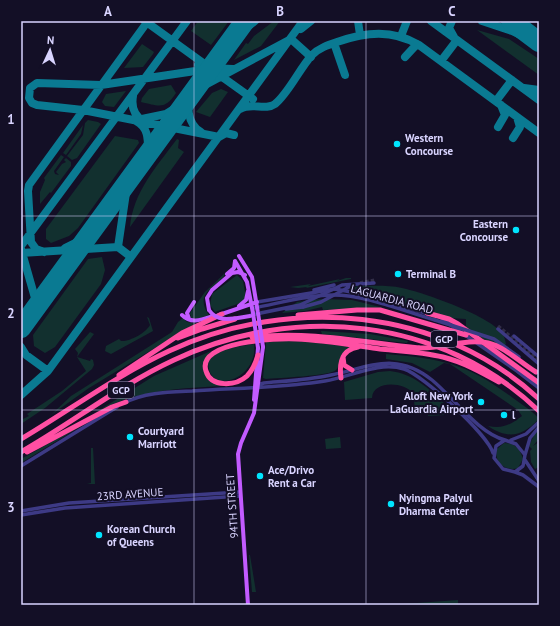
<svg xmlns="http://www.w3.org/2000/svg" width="560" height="626" font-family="'PT Sans',sans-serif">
<rect width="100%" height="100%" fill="#130f26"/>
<path fill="#12302f" d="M 198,21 L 229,21 L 211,45 L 191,31 Z
M 274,21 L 280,21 L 261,46 L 234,60 L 246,43 L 248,44 L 254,36 Z
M 477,30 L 509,39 L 539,59 L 539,75 Z
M 142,44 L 154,52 L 153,54 L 143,67 L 124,68 Z
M 171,85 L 176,93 C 165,110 159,106 141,102 L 142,98 L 149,89 Z
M 221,89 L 228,92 L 210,117 L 196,112 L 212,93 Z
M 126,91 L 114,107 L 105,106 L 102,102 L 106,94 Z
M 88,120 L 98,122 L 101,124 L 77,158 L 72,160 L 67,156 L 83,135 L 85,123 Z
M 83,125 L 81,134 L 66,155 L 63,153 Z
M 115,136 L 138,140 L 139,143 L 78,228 L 69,236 L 51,243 L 46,239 L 46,229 Z
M 177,139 L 179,140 L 178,148 L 184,152 L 130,227 C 133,192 157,166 177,139 Z
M 61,155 L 64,157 L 54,171 L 55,174 L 59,175 L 56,172 L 62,164 L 66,162 L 64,160 L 66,158 L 71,162 L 71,166 L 51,193 L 50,192 L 40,204 L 40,192 L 45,180 L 44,178 Z
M 102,257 L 105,270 L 101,284 L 55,347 L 45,353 L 34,346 L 33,335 L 88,259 Z
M 225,273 C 224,284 191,291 209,315 L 198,319 L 191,318 L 190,313 L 205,292 Z
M 237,275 L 243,281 L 246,297 L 243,302 L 215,312 L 210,305 L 212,294 Z
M 346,278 L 351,278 L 351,279 L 306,288 L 307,287 L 298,288 L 290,287 L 311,284 L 308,286 L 340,279 L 337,281 Z
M 359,286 C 373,286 388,285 402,288 C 422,292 494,317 503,335 C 505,337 505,341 506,344 L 499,351 L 466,328 L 466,319 L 450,318 L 368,294 L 368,292 L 348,288 Z
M 321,299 L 352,300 L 384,308 L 323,310 L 322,307 L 305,311 L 282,313 L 297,302 Z
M 147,317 L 149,318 L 153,331 L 111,354 L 105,351 L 106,346 L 119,339 L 121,341 C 129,342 146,333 150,325 Z
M 183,318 L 187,322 L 196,323 L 89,388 L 51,415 L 71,396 L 172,332 L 178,322 Z
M 321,331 L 370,334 L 408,341 L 407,343 L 322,334 Z
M 90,332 L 94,334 L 77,357 L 90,361 L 91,359 L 93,360 L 94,365 L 92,369 L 45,408 L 21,424 L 21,420 L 29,416 L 27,414 L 62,391 L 86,371 L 77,357 L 78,353 L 75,349 Z
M 287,341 L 311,342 L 350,347 C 336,356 343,363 336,370 C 331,376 277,378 266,379 L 263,378 L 266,342 Z
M 254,344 C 259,379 208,397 208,362 C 217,348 239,347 254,344 Z
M 211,351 L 205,360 L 204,372 L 221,386 C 189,388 158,389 127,399 C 115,402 104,409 93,414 L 154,376 Z
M 386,354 C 443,359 466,363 513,398 C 521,404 533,411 539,419 C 522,436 509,440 488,426 C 503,429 510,425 522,416 L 518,410 L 450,364 L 444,363 L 430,372 L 412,363 L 386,359 Z
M 390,371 C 414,374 428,388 445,404 L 445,415 L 428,416 L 428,408 L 415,409 L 413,393 C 404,382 373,380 372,398 L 345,400 L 344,382 L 378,372 Z
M 82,425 L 83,425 L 21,463 L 21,459 Z
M 539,430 L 539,439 L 533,446 L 539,442 L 539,467 L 535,469 L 531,462 L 530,451 L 532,449 L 529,446 L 534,435 Z
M 340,437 L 341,448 L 326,449 L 325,439 Z
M 504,443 C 515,443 520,449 523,459 L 518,468 C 506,472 493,462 497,449 Z
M 91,448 L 93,448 L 95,484 L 87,484 L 91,483 Z
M 249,555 L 250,555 L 256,592 L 252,592 Z
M 458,600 L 458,605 L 403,605 L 403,604 Z"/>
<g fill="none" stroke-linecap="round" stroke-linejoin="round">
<path stroke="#0a7a92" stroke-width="8" d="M 145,21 L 210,68 L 233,69
M 358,21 L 360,35
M 431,21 L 539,100
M 452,21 L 449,28 L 454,37
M 482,21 L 512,31 L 539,44
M 301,29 L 311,21
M 401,36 L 407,21
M 230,41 L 255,21
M 334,43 L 345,75
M 405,57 L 417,44
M 217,59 L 211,66 L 202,70 L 101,85 L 37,83 L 30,88 L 29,98 L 32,103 L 37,105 L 83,110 L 219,137 L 226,133 L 234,135
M 441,61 L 457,40
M 198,65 L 201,81
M 218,74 L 253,99
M 524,88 L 539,90
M 133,96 C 131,107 134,115 143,121
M 496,101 L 512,80
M 240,109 C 252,102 265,111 275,104 C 288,94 300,68 312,55 C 319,48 328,45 337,42 C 366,32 392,29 419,45 L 539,133
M 142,119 L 166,114 L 187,101
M 136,121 C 149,128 148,140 148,153
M 498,127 L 505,115 L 501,105
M 201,132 C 188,125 184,103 194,91 L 291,39 L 311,57
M 513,138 L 520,127 L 517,117
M 21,246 L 187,21
M 118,247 L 126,193 L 137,169
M 65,248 L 79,241 L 93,229
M 21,249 L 37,305
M 44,252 L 36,249 L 31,242 L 28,191 L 29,185 L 148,21
M 21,253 L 118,247 L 131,257
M 21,330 L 23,325
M 21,347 L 26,355 L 48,371
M 21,395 L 48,371 L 303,21"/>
<path stroke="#0a7a92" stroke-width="20" d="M 511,21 L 539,42
M 21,328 L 245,21"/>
<path stroke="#312d47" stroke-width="3.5" stroke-dasharray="3.5 2" stroke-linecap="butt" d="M 360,283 L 375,280
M 498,326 L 539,361"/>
<path stroke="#3d3a85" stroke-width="3.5" d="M 314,290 L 334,285
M 257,302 L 335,289 L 362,294 L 429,314
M 254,308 C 280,303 307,295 333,295 C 367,295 403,311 435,320
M 286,309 L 303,307
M 442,319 L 517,371 L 539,388
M 498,329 L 539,364
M 514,336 L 539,357
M 257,385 L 264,383 C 286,381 308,380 331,375 C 370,367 396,351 432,380 C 454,398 478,433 505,440
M 124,403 C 145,392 170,392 192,391 C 236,388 281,388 325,381 C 351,377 378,361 404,369 C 423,375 488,435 493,453
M 505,440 L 516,444 L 525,455 L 523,466 L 515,472 L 503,469 L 494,458 L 496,446 Z
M 511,440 L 526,434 L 539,422
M 525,455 L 530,438 L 539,427
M 525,460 L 539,481
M 21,466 L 117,407
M 515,472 L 523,475 L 539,487
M 21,511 L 69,503 L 240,492
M 21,515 L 65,508 L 240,496"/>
<path stroke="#c25bff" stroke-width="4" d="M 239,256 L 252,277 L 258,313
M 235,261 L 247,282 L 253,313
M 227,274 L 234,268 L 235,261
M 239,306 L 246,300 L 248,291
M 209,310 L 207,298 L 212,290 L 232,273 L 238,272 L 245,275
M 182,315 C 191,324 201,320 213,316
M 219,315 L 257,302
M 189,319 L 187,313 L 194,302
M 254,400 L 258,348
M 248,605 L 238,454 L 241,443 L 254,413 L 263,347"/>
<path stroke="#ff4fa3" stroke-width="5" d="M 427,313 L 449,319 L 458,324 L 539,383
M 298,315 L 357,310 L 380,310 L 466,335
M 252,337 C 313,331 360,342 419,348
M 178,338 L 202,329 L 235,319
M 258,355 C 256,362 253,370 247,376 C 236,386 211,388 206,371 C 196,341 278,338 296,339 C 324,340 352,345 380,349 C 401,351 423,352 443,357 C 463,362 481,372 499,382
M 343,357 L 344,365 L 352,370
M 119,375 L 182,333 L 222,314
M 341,378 C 339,363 341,350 358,347
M 21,439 C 70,410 117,375 169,351 C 290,295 440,307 539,399
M 21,452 C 72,423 120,385 174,360 C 295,303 441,317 539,411
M 27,452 L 112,407 L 126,402"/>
<path stroke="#3d3a85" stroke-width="3.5" d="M 303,307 L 321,302 L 349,287
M 251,315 L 300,305 L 342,285 L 374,283
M 435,320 L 494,339 L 519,357"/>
<path stroke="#c25bff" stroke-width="4" d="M 209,310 C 218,324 235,318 250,316
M 253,313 L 258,348
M 258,313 L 263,347"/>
<path stroke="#ff4fa3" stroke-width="5" d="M 419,348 C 441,349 467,338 488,343 C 505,347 521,363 536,372"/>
</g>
<path fill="none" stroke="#d9d4ff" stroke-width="1" stroke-opacity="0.55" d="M 194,21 L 194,605M 366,21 L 366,605M 21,216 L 539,216M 21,410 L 539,410"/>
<g fill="#00e5ff" stroke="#130f26" stroke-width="1.5">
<circle cx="397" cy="144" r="4"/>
<circle cx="516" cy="230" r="4"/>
<circle cx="398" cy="274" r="4"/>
<circle cx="481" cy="402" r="4"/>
<circle cx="504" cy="415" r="4"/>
<circle cx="130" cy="437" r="4"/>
<circle cx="260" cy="476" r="4"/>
<circle cx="391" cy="504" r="4"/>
<circle cx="99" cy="535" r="4"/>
</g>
<g text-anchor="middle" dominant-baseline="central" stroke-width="4" stroke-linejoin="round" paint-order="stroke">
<g fill="#130f26" stroke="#9e99be" stroke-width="1">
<rect x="431" y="331" width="26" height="16" rx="3"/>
<rect x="108" y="382" width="26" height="16" rx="3"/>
</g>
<g font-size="10" font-weight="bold" fill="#d9d4ff">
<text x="444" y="339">GCP</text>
<text x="121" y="390">GCP</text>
</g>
<g font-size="11" font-weight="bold" fill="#d9d4ff" stroke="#130f26" text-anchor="start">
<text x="405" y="138">Western<tspan x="405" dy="13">Concourse</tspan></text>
<text x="508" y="224" text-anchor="end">Eastern<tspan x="508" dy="13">Concourse</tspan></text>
<text x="406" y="274">Terminal B</text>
<text x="473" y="396" text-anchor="end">Aloft New York<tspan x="473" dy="13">LaGuardia Airport</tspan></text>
<text x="512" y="415">l</text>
<text x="138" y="431">Courtyard<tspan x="138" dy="13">Marriott</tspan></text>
<text x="268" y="470">Ace/Drivo<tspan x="268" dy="13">Rent a Car</tspan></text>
<text x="399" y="498">Nyingma Palyul<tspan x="399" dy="13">Dharma Center</tspan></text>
<text x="107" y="529">Korean Church<tspan x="107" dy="13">of Queens</tspan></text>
</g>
<g font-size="11" fill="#d9d4ff" stroke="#130f26">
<text transform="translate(392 299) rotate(15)">LAGUARDIA ROAD</text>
<text transform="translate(130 494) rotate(-4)">23RD AVENUE</text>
<text transform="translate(232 506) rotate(-94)">94TH STREET</text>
</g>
</g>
<rect width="560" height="626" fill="none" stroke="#130f26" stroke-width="44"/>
<g transform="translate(50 50) rotate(4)" stroke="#130f26" stroke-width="3" paint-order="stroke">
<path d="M0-3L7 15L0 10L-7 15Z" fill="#d9d4ff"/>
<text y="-6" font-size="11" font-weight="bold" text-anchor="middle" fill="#d9d4ff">N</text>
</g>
<rect x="22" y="22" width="516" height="582" fill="none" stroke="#d9d4ff" stroke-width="1.5"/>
<g font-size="13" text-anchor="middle" font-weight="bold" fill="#d9d4ff">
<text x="108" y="16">A</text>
<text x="280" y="16">B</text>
<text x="452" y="16">C</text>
<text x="11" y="124">1</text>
<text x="11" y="318">2</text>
<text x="11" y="512">3</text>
</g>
</svg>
